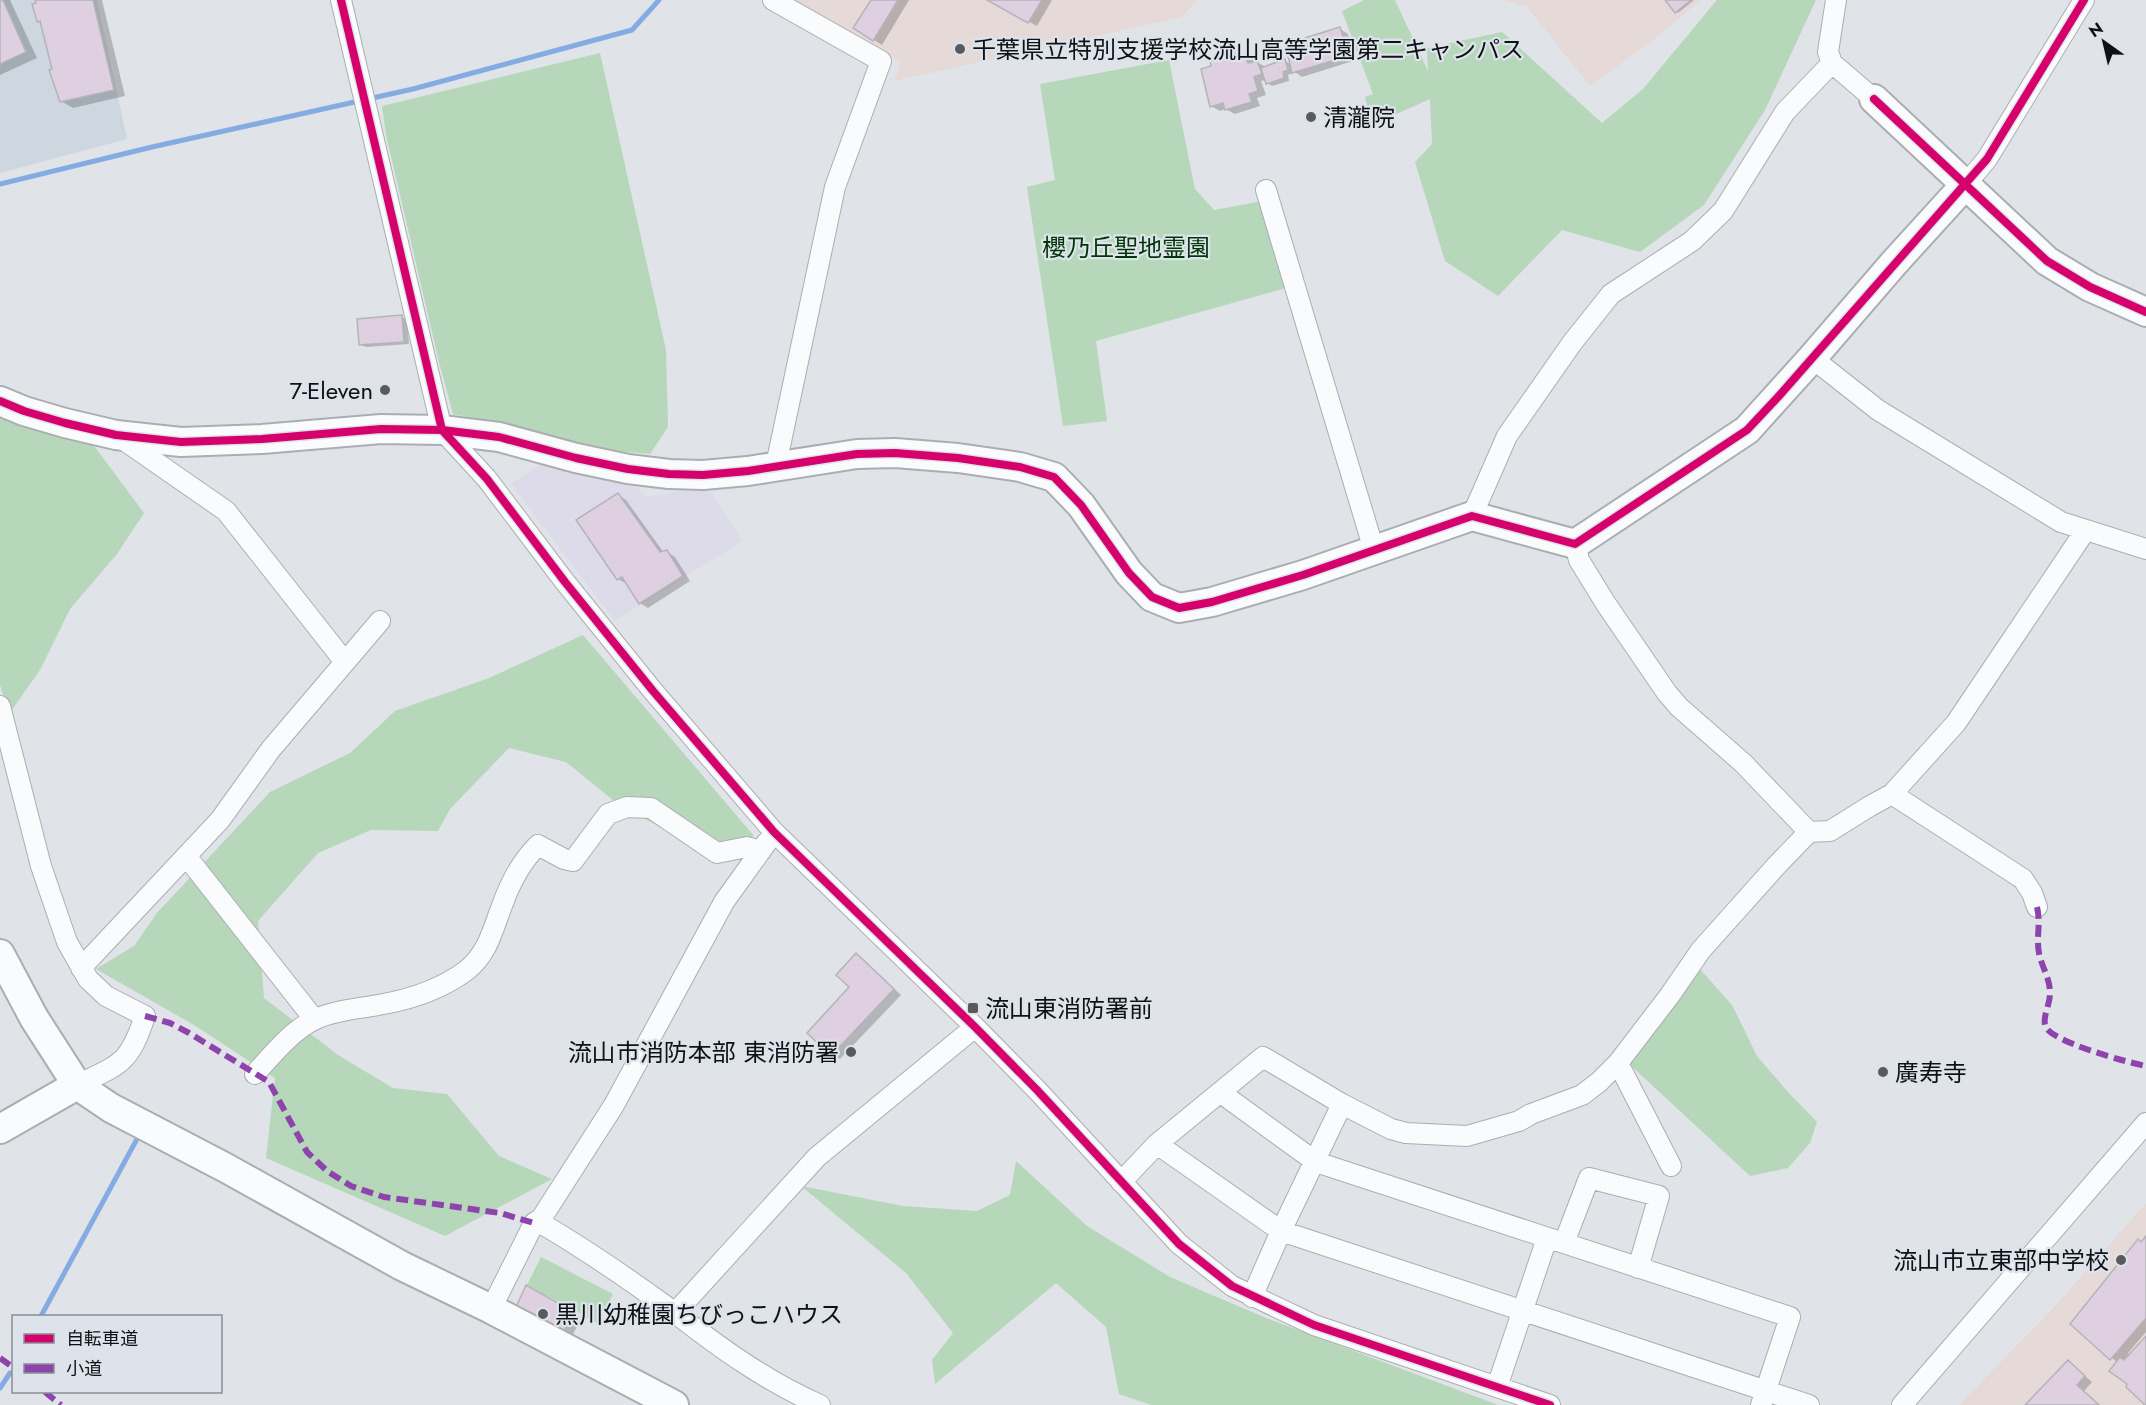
<svg xmlns="http://www.w3.org/2000/svg" width="2146" height="1405" font-family="Jost,'Noto Sans JP',sans-serif">
<rect width="100%" height="100%" fill="#e0e3e8"/>
<path fill="#dddbe9" d="M 546,460 L 630,478 L 644,497 L 708,487 L 742,541 L 615,621 L 511,484 Z"/>
<path fill="#ced7e0" d="M 0,0 L 97,0 L 127,139 L 0,173 Z"/>
<path fill="#e6dad9" d="M 791,0 L 1198,0 L 1182,17 L 895,81 L 900,62 L 858,35 L 849,36 Z
M 1505,0 L 1701,0 L 1652,41 L 1590,86 L 1527,7 Z
M 2146,1203 L 2146,1405 L 1959,1405 L 2055,1306 Z"/>
<path fill="#b6d7ba" d="M 1364,0 L 1395,0 L 1428,71 L 1427,48 L 1502,32 L 1602,123 L 1643,89 L 1717,0 L 1816,0 L 1765,110 L 1704,205 L 1640,252 L 1562,230 L 1498,296 L 1445,261 L 1415,162 L 1432,144 L 1430,99 L 1372,125 L 1365,97 L 1373,94 L 1342,11 Z
M 600,53 L 666,350 L 668,427 L 650,454 L 594,449 L 543,433 L 453,414 L 439,362 L 386,135 L 382,106 Z
M 1169,60 L 1195,189 L 1214,210 L 1263,201 L 1286,288 L 1096,341 L 1107,421 L 1063,426 L 1027,187 L 1055,180 L 1040,84 Z
M 0,416 L 17,424 L 92,443 L 144,513 L 117,554 L 70,609 L 40,670 L 9,714 L 0,685 Z
M 583,635 L 754,836 L 707,852 L 619,805 L 566,762 L 509,748 L 450,809 L 438,831 L 371,830 L 318,853 L 258,921 L 264,998 L 338,1055 L 393,1088 L 447,1094 L 499,1156 L 552,1179 L 445,1236 L 266,1158 L 275,1078 L 194,1025 L 96,969 L 134,946 L 157,913 L 270,792 L 350,753 L 395,711 L 489,678 Z
M 1699,968 L 1732,1005 L 1757,1056 L 1787,1091 L 1817,1122 L 1810,1143 L 1788,1168 L 1750,1176 L 1627,1062 Z
M 1016,1161 L 1087,1226 L 1170,1277 L 1266,1318 L 1498,1405 L 1151,1405 L 1119,1394 L 1106,1327 L 1056,1283 L 935,1384 L 932,1360 L 953,1333 L 906,1273 L 801,1186 L 903,1206 L 977,1211 L 1010,1195 Z
M 541,1257 L 613,1294 L 598,1323 L 527,1285 Z"/>
<path fill="#0003" d="M 0,0 L 10,0 L 37,58 L 0,75 Z
M 36,0 L 102,0 L 125,96 L 73,108 L 61,101 L 42,23 L 38,21 Z
M 873,0 L 909,0 L 882,45 L 855,28 Z
M 989,0 L 1052,0 L 1037,26 Z
M 1667,0 L 1694,0 L 1678,13 Z
M 1340,29 L 1348,34 L 1356,60 L 1302,77 L 1295,72 L 1288,75 L 1289,81 L 1272,86 L 1267,83 L 1266,80 L 1261,81 L 1266,95 L 1257,98 L 1260,106 L 1235,114 L 1225,109 L 1220,111 L 1211,106 L 1213,67 L 1236,54 L 1240,57 L 1245,55 L 1253,60 L 1254,63 L 1257,62 L 1266,67 L 1285,61 L 1292,65 L 1309,48 Z
M 402,317 L 407,320 L 409,344 L 366,347 L 360,344 Z
M 618,495 L 626,500 L 664,553 L 667,552 L 675,557 L 690,581 L 648,608 L 640,603 L 627,584 L 618,579 Z
M 856,955 L 864,960 L 901,995 L 840,1059 L 831,1055 L 851,987 Z
M 2146,1239 L 2146,1332 L 2128,1353 L 2130,1355 L 2146,1338 L 2146,1404 L 2129,1384 L 2118,1363 L 2072,1324 Z
M 527,1287 L 582,1318 L 568,1343 Z
M 2068,1362 L 2092,1382 L 2084,1391 L 2100,1405 L 2028,1405 Z"/>
<g fill="none" stroke-linecap="round" stroke-linejoin="round">
<path stroke="#84ace2" stroke-width="5" d="M 0,184 L 152,147 L 413,89 L 632,30 L 659,0
M 41,1316 L 137,1139
M 0,1388 L 10,1373"/>
</g>
<path fill="#ded0e0" stroke="#b4b4b8" stroke-width="1.5" d="M 0,0 L 3,0 L 26,52 L 0,64 Z
M 35,0 L 93,0 L 114,90 L 60,102 L 49,70 L 52,69 L 40,21 L 37,22 L 32,4 L 36,3 Z
M 871,0 L 898,0 L 873,41 L 853,28 Z
M 987,0 L 1042,0 L 1028,23 Z
M 1665,0 L 1691,0 L 1675,13 Z
M 1340,27 L 1349,56 L 1292,73 L 1287,52 L 1308,47 L 1305,38 Z
M 1236,53 L 1237,57 L 1245,54 L 1248,63 L 1257,61 L 1262,74 L 1254,77 L 1258,91 L 1249,94 L 1252,102 L 1225,110 L 1223,103 L 1210,107 L 1201,69 L 1211,66 L 1210,61 Z
M 1285,59 L 1288,70 L 1283,72 L 1284,78 L 1266,84 L 1261,68 Z
M 402,315 L 404,342 L 359,345 L 357,319 Z
M 618,493 L 660,552 L 667,550 L 683,576 L 639,604 L 622,577 L 617,580 L 576,520 Z
M 856,953 L 894,989 L 831,1056 L 807,1033 L 849,987 L 836,975 Z
M 2146,1236 L 2146,1318 L 2110,1360 L 2070,1324 L 2138,1239 L 2141,1242 Z
M 526,1285 L 574,1312 L 559,1340 L 512,1316 Z
M 2146,1336 L 2146,1405 L 2145,1405 L 2126,1387 L 2127,1384 L 2109,1371 L 2120,1357 L 2124,1360 Z
M 2068,1360 L 2085,1376 L 2077,1385 L 2099,1405 L 2025,1405 Z"/>
<g fill="none" stroke-linecap="round" stroke-linejoin="round">
<defs>
<path id="street" d="M 341,0 L 442,430 L 487,479 L 565,582 L 653,691 L 774,832 L 975,1027 L 1037,1090 L 1179,1244 L 1232,1286 L 1314,1325 L 1550,1405
M 773,0 L 881,61 L 835,187 L 776,465
M 1836,0 L 1828,52 L 1832,63 L 1874,99
M 1965,185 L 1987,159 L 2084,0
M 1266,190 L 1374,550
M 1812,358 L 1878,410 L 2061,522 L 2146,549
M 118,436 L 226,511 L 345,662
M 1472,516 L 1507,436 L 1572,343 L 1611,294 L 1692,241 L 1723,211 L 1785,112 L 1832,63
M 1575,544 L 1579,560 L 1606,604 L 1667,693 L 1679,707 L 1743,763 L 1809,832
M 0,706 L 41,866 L 67,942 L 88,979 L 106,996 L 145,1016 C 129,1064 121,1064 77,1085
M 1892,794 L 2023,879 L 2032,893 L 2037,907
M 187,857 L 314,1019
M 81,968 L 220,820 L 271,749 L 380,621
M 1618,1063 L 1671,1166
M 255,1074 C 271,1056 294,1028 316,1019 C 335,1010 358,1009 378,1005 C 408,1000 442,989 467,970 C 489,952 493,928 503,903 C 511,881 522,861 538,845 L 564,859 L 573,861 L 608,814 L 627,807 L 651,808 L 717,853 L 747,847 L 761,851
M 1221,1093 L 1316,1162 L 1790,1317 L 1761,1405
M 1342,1104 L 1391,1129 L 1406,1133 L 1467,1136 L 1519,1121 L 1531,1114 L 1582,1095 L 1599,1082 L 1618,1063 L 1670,995 L 1701,950 L 1777,865 L 1809,832 L 1830,831 L 1870,806 L 1892,794 L 1956,723 L 2085,531
M 1157,1144 L 1281,1231 L 1809,1405
M 1121,1182 L 1157,1144 L 1263,1057 L 1342,1104 L 1281,1231 L 1252,1297
M 539,1222 L 614,1105 L 724,902 L 767,842
M 1564,1243 L 1589,1178 L 1659,1196 L 1638,1268
M 491,1309 L 534,1223 L 537,1221 C 584,1248 630,1280 674,1312 C 720,1348 766,1381 820,1405
M 675,1313 L 817,1157 L 975,1027
M 1497,1387 L 1547,1238
M 1902,1405 L 2146,1123"/>
<path id="secondary" d="M 1874,99 L 2047,261 L 2090,287 L 2146,312
M 0,401 L 24,411 L 65,423 L 116,435 L 181,442 L 262,439 L 381,429 L 442,430 L 499,437 L 576,458 L 628,469 L 669,474 L 703,475 L 748,471 L 857,454 L 895,453 L 958,458 L 1020,467 L 1054,477 L 1081,505 L 1129,573 L 1152,597 L 1179,608 L 1212,602 L 1303,575 L 1472,516 L 1575,544 L 1747,430 L 1812,358 L 1894,263 L 1965,185
M 0,954 L 34,1018 L 77,1085 L 111,1108 L 226,1168 L 402,1266 L 491,1309 L 674,1405
M 0,1129 L 77,1085"/>
</defs>
<use href="#street" stroke="#abaeb1" stroke-width="22"/>
<use href="#secondary" stroke="#abaeb1" stroke-width="32"/>
<use href="#street" stroke="#fafbfc" stroke-width="20"/>
<use href="#secondary" stroke="#fafbfc" stroke-width="28"/>
<path stroke="#8e44ad" stroke-width="6" stroke-dasharray="12 6" stroke-linecap="butt" d="M 2037,907 C 2041,923 2036,938 2039,953 C 2042,968 2050,978 2050,993 C 2050,1004 2043,1016 2045,1025 C 2047,1041 2130,1063 2146,1066
M 145,1016 L 170,1023 L 189,1033 L 269,1082 L 307,1152 L 327,1171 L 351,1186 L 384,1197 L 500,1213 L 534,1223
M 0,1358 L 14,1368
M 45,1392 L 61,1405"/>
<defs>
<path id="cycleway" d="M 341,0 L 442,430 L 487,479 L 565,582 L 653,691 L 774,832 L 975,1027 L 1037,1090 L 1179,1244 L 1232,1286 L 1314,1325 L 1550,1405
M 1874,99 L 2047,261 L 2090,287 L 2146,312
M 0,401 L 24,411 L 65,423 L 116,435 L 181,442 L 262,439 L 381,429 L 442,430 L 499,437 L 576,458 L 628,469 L 669,474 L 703,475 L 748,471 L 857,454 L 895,453 L 958,458 L 1020,467 L 1054,477 L 1081,505 L 1129,573 L 1152,597 L 1179,608 L 1212,602 L 1303,575 L 1472,516 L 1575,544 L 1747,430 L 1778,397 L 1987,159 L 2084,0"/>
</defs>
<use href="#cycleway" stroke="#dce3eb" stroke-width="11"/>
<use href="#cycleway" stroke="#d6006c" stroke-width="8"/>
</g>
<g fill="#585a5e" stroke="#dce3eb" stroke-width="2">
<circle cx="960" cy="49" r="6"/>
<circle cx="1311" cy="117" r="6"/>
<circle cx="385" cy="390" r="6"/>
<rect x="967" y="1002" width="12" height="12" rx="3"/>
<circle cx="851" cy="1052" r="6"/>
<circle cx="1883" cy="1072" r="6"/>
<circle cx="2121" cy="1260" r="6"/>
<circle cx="543" cy="1314" r="6"/>
</g>
<g text-anchor="middle" dominant-baseline="central" stroke-width="4.5" stroke-linejoin="round" paint-order="stroke">
<g font-size="24" fill="#0f1114" stroke="#dce3eb" text-anchor="start">
<text x="972" y="49">千葉県立特別支援学校流山高等学園第二キャンパス</text>
<text x="1323" y="117">清瀧院</text>
<text x="373" y="390" text-anchor="end">7-Eleven</text>
<text x="985" y="1008">流山東消防署前</text>
<text x="839" y="1052" text-anchor="end">流山市消防本部 東消防署</text>
<text x="1895" y="1072">廣寿寺</text>
<text x="2109" y="1260" text-anchor="end">流山市立東部中学校</text>
<text x="555" y="1314">黒川幼稚園ちびっこハウス</text>
</g>
<g font-size="24" fill="#003605" stroke="#dce3eb">
<text x="1126" y="247">櫻乃丘聖地霊園</text>
</g>
</g>
<rect x="12" y="1315" width="210" height="78" fill="#dce3eb" stroke="#8a8f95" stroke-width="1.5"/>
<rect x="24" y="1334" width="30" height="9" fill="#d6006c" stroke="#8a8f95" stroke-width="1.5"/>
<text x="66" y="1345" font-size="18" fill="#0f1114">自転車道</text>
<rect x="24" y="1364" width="30" height="9" fill="#8e44ad" stroke="#8a8f95" stroke-width="1.5"/>
<text x="66" y="1375" font-size="18" fill="#0f1114">小道</text>
<g transform="translate(2104 42) rotate(326)" stroke="#dce3eb" stroke-width="4.5" paint-order="stroke">
<path d="M0-4.5L10 22L0 15L-10 22Z" fill="#0f1114"/>
<text y="-9" font-size="16" font-weight="bold" text-anchor="middle" fill="#0f1114">N</text>
</g>
</svg>
